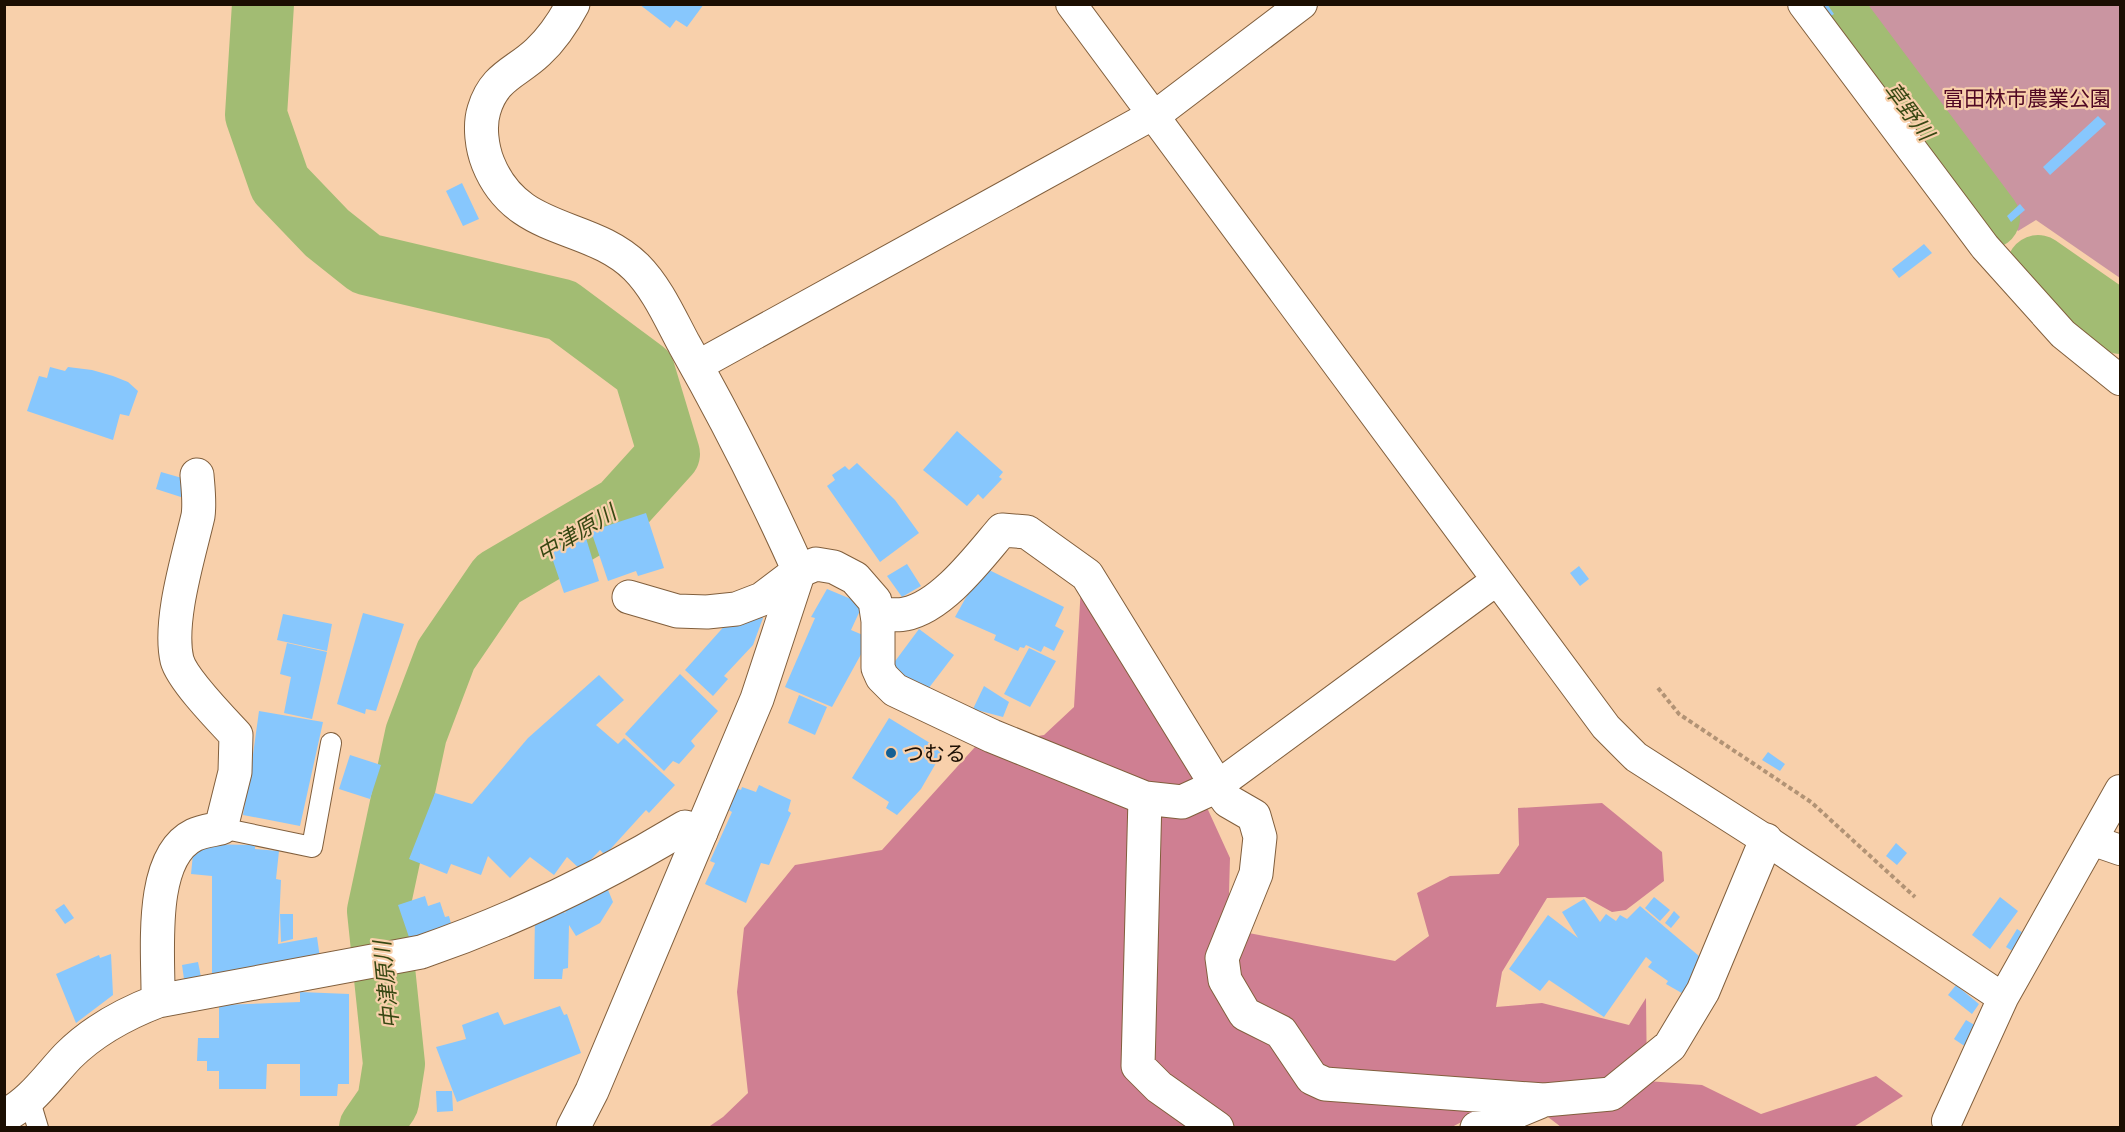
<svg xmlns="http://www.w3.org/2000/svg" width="2125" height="1132" font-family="Mulish,'Noto Sans JP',sans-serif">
<rect width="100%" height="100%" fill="#f8d0ab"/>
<path fill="#ca95a1" d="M 1844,5 L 2120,5 L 2120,278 L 2036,220 L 2018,231 L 1989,202 L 1921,108 L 1877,55 Z"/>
<path fill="#cf7f92" d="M 1081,586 L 1167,720 L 1230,858 L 1228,929 L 1395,961 L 1429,936 L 1417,893 L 1450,876 L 1499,874 L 1519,845 L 1518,808 L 1602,803 L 1662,852 L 1664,881 L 1626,910 L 1612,912 L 1585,897 L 1547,898 L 1502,972 L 1496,1007 L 1542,1003 L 1629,1025 L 1646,998 L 1647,1081 L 1702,1085 L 1761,1114 L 1876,1076 L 1903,1096 L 1852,1128 L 1561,1127 L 1517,1093 L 1450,1128 L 707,1128 L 723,1117 L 748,1093 L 737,992 L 744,928 L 795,865 L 882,850 L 975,747 L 1044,735 L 1074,707 Z
M 401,1118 L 405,1127 L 376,1127 Z"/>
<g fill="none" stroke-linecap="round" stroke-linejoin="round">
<path stroke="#a2bc73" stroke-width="62" d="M 263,4 L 256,115 L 280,184 L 327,233 L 366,264 L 562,310 L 644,371 L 669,454 L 621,507 L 498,579 L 446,655 L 416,734 L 378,911 L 394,1064 L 388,1102 L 370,1128
M 1829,4 L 1989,218
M 2038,266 L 2120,323"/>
</g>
<path fill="#87c7fd" d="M 639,4 L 704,4 L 687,27 L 676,20 L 670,28 Z
M 1815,4 L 1827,4 L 1834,14 L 1826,19 Z
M 2098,116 L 2106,124 L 2050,175 L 2043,167 Z
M 462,183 L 479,219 L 463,226 L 446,191 Z
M 2020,204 L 2025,210 L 2011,222 L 2007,216 Z
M 1924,244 L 1932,253 L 1899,278 L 1892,269 Z
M 50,367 L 65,371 L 68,367 L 92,370 L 113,376 L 128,382 L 138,391 L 129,416 L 120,414 L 113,440 L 27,411 L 39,376 L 47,378 Z
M 957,431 L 1003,472 L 999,477 L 1002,479 L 983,499 L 978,494 L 967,506 L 923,470 Z
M 857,463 L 895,500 L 919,533 L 880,562 L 827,486 L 835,480 L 832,475 L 845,466 L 849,470 Z
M 161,472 L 189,480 L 184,498 L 156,489 Z
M 646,513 L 664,568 L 638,576 L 636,571 L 608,581 L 591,531 Z
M 586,538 L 599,581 L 564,593 L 549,549 Z
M 907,564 L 921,586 L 902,597 L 887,576 Z
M 1579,566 L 1589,579 L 1580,586 L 1570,573 Z
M 983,567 L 1064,607 L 1055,626 L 1064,631 L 1054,651 L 1044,646 L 1041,652 L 1026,645 L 1024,648 L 1020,647 L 1018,651 L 994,640 L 996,635 L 955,617 Z
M 827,589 L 863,604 L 851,630 L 870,638 L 832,707 L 785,687 L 815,618 L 811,617 Z
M 363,613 L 404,624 L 376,711 L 366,709 L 365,714 L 337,704 Z
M 283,614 L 332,624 L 327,651 L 277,640 Z
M 761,614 L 763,618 L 753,645 L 724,676 L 728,679 L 713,696 L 685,670 L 728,622 Z
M 919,629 L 954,655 L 925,693 L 890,668 Z
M 287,643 L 327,652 L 312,719 L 284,713 L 291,677 L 280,674 Z
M 1029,648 L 1056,661 L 1030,707 L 1004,694 Z
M 680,674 L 718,711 L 691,741 L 695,746 L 679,764 L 673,761 L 664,771 L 625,734 Z
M 599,675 L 624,700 L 596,725 L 618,744 L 624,738 L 675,785 L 649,813 L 646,810 L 605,855 L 600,850 L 581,870 L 567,857 L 554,875 L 530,857 L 510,878 L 488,856 L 481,875 L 451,864 L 447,874 L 409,859 L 435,793 L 472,804 L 528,738 Z
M 984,686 L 1009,702 L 1003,717 L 973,709 Z
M 799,695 L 827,707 L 815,735 L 788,723 Z
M 259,711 L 323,722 L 300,826 L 243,815 L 246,796 L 240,794 L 251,769 Z
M 889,718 L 943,751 L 921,789 L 897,815 L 886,808 L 889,802 L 852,778 Z
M 1768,752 L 1785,764 L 1780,771 L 1762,760 Z
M 350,755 L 381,765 L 370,799 L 339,789 Z
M 759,785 L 791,800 L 788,811 L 791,813 L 769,865 L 761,863 L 746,903 L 705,884 L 715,863 L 710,861 L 732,812 L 727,809 L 736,788 L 741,790 L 742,787 L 756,792 Z
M 1896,843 L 1907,853 L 1897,865 L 1886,856 Z
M 194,844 L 255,845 L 255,849 L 279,851 L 276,879 L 281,880 L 278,944 L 317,937 L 320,958 L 260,973 L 212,974 L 212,876 L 191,874 Z
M 606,885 L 613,902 L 600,923 L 576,936 L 569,925 L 568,968 L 563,969 L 562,979 L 534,979 L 535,915 L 558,910 L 566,913 L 561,903 Z
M 425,896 L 428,906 L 440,902 L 445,917 L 449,916 L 453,931 L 411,943 L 398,905 Z
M 1654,897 L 1670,910 L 1660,921 L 1645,908 Z
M 2000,897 L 2018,911 L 1990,949 L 1972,935 Z
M 1584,899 L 1600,922 L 1606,914 L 1616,921 L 1620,915 L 1627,919 L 1640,906 L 1706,962 L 1687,996 L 1666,984 L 1668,981 L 1648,967 L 1652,962 L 1646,957 L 1604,1017 L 1549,980 L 1540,991 L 1509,969 L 1548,915 L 1578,938 L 1562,912 Z
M 64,904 L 74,918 L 65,924 L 55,910 Z
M 1674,911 L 1680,917 L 1671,928 L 1665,923 Z
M 280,914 L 293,914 L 293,939 L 281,942 Z
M 2017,929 L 2025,934 L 2014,952 L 2006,947 Z
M 111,954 L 113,995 L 76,1023 L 56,974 L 99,955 L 100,958 Z
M 198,962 L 201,977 L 184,979 L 182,965 Z
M 1956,985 L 1979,1004 L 1972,1014 L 1948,995 Z
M 300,992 L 349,994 L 349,1084 L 338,1084 L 337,1096 L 300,1096 L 300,1064 L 267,1064 L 266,1089 L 219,1089 L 219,1071 L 207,1071 L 207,1061 L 197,1061 L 198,1038 L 219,1038 L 219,1005 L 300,1002 Z
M 560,1006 L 564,1015 L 567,1014 L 581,1053 L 457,1102 L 436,1047 L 466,1039 L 462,1025 L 498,1012 L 504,1025 Z
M 1966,1020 L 1978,1027 L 1966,1047 L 1954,1039 Z
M 436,1091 L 452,1091 L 453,1111 L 437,1112 Z"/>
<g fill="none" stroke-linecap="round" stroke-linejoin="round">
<defs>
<path id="service" d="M 221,828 L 312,847 L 331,743
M 29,1098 L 38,1128"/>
<path id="pedestrian" d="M 1071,4 L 1606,727 L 1636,757 L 1766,840 L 2003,998
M 1803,4 L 1985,247 L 2063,334 L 2120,380
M 697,366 L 1165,108 L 1302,4
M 1217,786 L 1497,580
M 2094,841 L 2120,850
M 1947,1121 L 2003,998 L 2120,790"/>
<path id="minor" d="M 573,4 C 564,21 552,39 538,52 C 516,73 494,76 484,110 C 479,126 482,148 488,163 C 517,236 589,221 636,267 C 657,288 670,318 684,344 C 726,418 764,493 799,571
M 629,597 L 677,611 L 707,612 L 736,609 L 762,599 L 799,571 L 816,564 L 834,567 L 855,578 L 875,601 L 878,621 L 878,668 L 882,677 L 895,690 L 992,736 L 1145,798 L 1182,802 L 1217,786
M 877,614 C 886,614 897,616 905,614 C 942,607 979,557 1002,530 L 1027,532 L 1087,575 L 1217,786 L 1228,801 L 1254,816 L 1260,837 L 1256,874 L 1222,958 L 1225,980 L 1245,1014 L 1281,1032 L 1312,1078 L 1325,1084 L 1544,1100
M 1145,798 L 1138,1066 L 1159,1087 L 1217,1128
M 158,1001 C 159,957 147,858 194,835 C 202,831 213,830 221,828 L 235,772 L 236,735 C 222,720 182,679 177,660 C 168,621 189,555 198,516 C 200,503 198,488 197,475
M 4,1116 C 31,1103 48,1077 68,1056 C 94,1030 124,1014 158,1001 L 421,952 C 511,921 604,876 685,827 L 701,832
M 1477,1128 L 1544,1100 L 1611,1094 L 1670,1046 L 1703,991 L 1766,840"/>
<path id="tertiary" d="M 573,1128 L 592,1091 L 757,699 L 799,571"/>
</defs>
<use href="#service" stroke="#815f3d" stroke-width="22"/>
<use href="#pedestrian" stroke="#815f3d" stroke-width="32"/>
<use href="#minor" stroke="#815f3d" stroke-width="35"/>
<use href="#tertiary" stroke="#815f3d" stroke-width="35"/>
<path stroke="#b29375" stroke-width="4" stroke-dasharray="4.5 3" stroke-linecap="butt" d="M 1658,688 L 1679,714 L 1811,802 L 1915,897"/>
<use href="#service" stroke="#fff" stroke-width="20"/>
<use href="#pedestrian" stroke="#fff" stroke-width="30"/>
<use href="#minor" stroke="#fff" stroke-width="33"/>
<use href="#tertiary" stroke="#fff" stroke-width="33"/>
</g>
<circle fill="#145f93" stroke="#f8d0ab" stroke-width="2" cx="891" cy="753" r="6"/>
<g text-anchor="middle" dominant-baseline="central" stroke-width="4.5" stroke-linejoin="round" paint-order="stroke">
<g font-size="21" fill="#500723" stroke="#f8d0ab">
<text x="2027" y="98">富田林市農業公園</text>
</g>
<g font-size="21" fill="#1b0e02" stroke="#f8d0ab" text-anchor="start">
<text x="903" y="753">つむる</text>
</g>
<g font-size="22" font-style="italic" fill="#384813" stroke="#f8d0ab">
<text transform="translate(1909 111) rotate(53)">草野川</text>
<text transform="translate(576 533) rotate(-31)">中津原川</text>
<text transform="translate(386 985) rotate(-96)">中津原川</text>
</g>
</g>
<rect width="2125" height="1132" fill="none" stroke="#1b0e02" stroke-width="12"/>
</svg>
